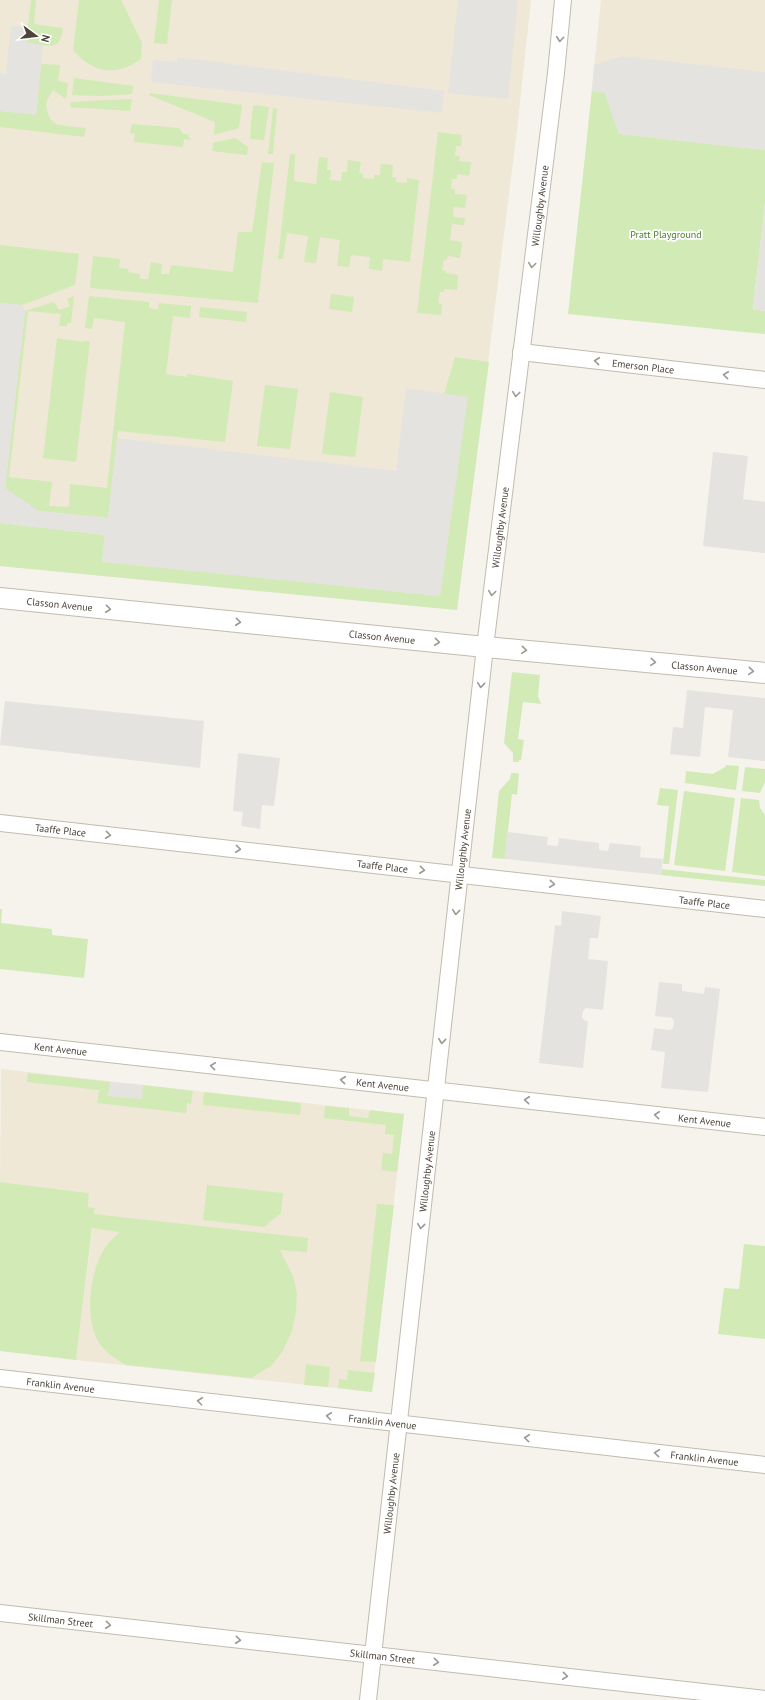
<svg xmlns="http://www.w3.org/2000/svg" width="765" height="1700" font-family="'PT Sans',sans-serif">
<rect width="100%" height="100%" fill="#f6f3ec"/>
<path fill="#efe8d6" d="M 0,0 L 531,0 L 517,130 L 457,610 L 0,566 Z
M 601,0 L 765,0 L 765,156 L 587,135 Z
M 1,1069 L 404,1114 L 372,1392 L 76,1360 L 95,1208 L 88,1207 L 89,1193 L 0,1182 Z"/>
<path fill="#d2eab5" d="M 31,0 L 36,0 L 34,24 L 63,28 C 61,53 47,45 26,43 Z
M 79,0 L 121,0 L 142,43 L 141,59 C 116,77 92,73 73,50 Z
M 159,0 L 172,0 L 167,44 L 154,43 Z
M 41,64 L 60,65 L 58,81 L 68,83 L 66,99 L 53,90 L 47,100 L 46,106 L 48,114 L 51,120 L 58,125 L 86,128 L 84,137 L 0,127 L 0,111 L 36,114 Z
M 74,78 L 133,86 L 132,94 L 100,96 L 72,95 Z
M 592,91 L 605,93 L 619,134 L 765,150 L 765,203 L 753,309 L 765,311 L 765,334 L 568,314 Z
M 150,93 L 242,105 L 239,128 L 214,135 L 215,122 L 149,95 Z
M 132,99 L 130,111 L 70,107 L 71,102 Z
M 253,105 L 269,107 L 264,140 L 250,139 Z
M 273,108 L 277,109 L 273,154 L 268,154 Z
M 132,124 L 179,128 L 183,134 L 187,134 L 191,140 L 184,139 L 183,147 L 134,142 L 135,134 L 130,133 Z
M 438,132 L 462,135 L 461,146 L 456,146 L 455,156 L 460,156 L 459,161 L 471,162 L 469,176 L 457,174 L 457,179 L 452,179 L 451,189 L 455,189 L 455,194 L 467,195 L 465,208 L 454,207 L 453,217 L 465,218 L 464,225 L 452,224 L 450,240 L 462,242 L 460,258 L 448,256 L 447,260 L 444,260 L 442,270 L 446,271 L 446,273 L 458,275 L 457,290 L 444,289 L 444,292 L 440,292 L 438,303 L 442,304 L 441,315 L 417,313 Z
M 235,138 L 248,147 L 247,155 L 212,151 L 213,143 Z
M 290,154 L 295,154 L 294,181 L 316,184 L 319,157 L 328,158 L 327,170 L 331,170 L 330,180 L 341,181 L 342,172 L 347,172 L 348,160 L 361,162 L 359,173 L 363,174 L 363,178 L 374,179 L 374,175 L 380,175 L 381,164 L 393,165 L 392,177 L 396,177 L 396,182 L 407,183 L 407,178 L 419,180 L 410,262 L 383,259 L 382,271 L 369,269 L 370,257 L 351,255 L 349,267 L 337,266 L 340,240 L 320,237 L 316,263 L 304,262 L 308,236 L 287,233 L 283,259 L 278,259 Z
M 262,162 L 274,163 L 258,303 L 90,288 L 93,256 L 120,259 L 119,268 L 129,269 L 128,272 L 140,274 L 140,279 L 148,279 L 151,262 L 162,264 L 161,274 L 169,274 L 171,265 L 233,272 L 238,232 L 252,232 Z
M 0,245 L 79,254 L 75,285 L 22,305 L 0,303 Z
M 331,294 L 354,297 L 352,312 L 329,309 Z
M 74,296 L 71,323 L 67,323 L 67,326 L 59,326 L 61,314 L 28,311 L 9,477 L 52,482 L 49,506 L 69,507 L 70,484 L 107,488 L 125,322 L 94,318 L 92,329 L 85,328 L 89,296 L 149,302 L 149,308 L 158,310 L 159,303 L 191,306 L 190,318 L 173,316 L 166,374 L 187,377 L 187,374 L 233,381 L 225,442 L 118,431 L 108,518 L 38,511 L 5,489 L 25,311 L 54,302 L 59,310 L 70,306 L 67,299 Z
M 200,307 L 247,312 L 246,322 L 199,317 Z
M 57,338 L 82,342 L 83,341 L 90,341 L 76,462 L 43,458 Z
M 455,357 L 489,362 L 457,610 L 0,566 L 0,523 L 105,535 L 102,561 L 440,596 L 467,397 L 444,394 Z
M 265,385 L 298,389 L 290,449 L 257,446 Z
M 330,392 L 363,397 L 355,457 L 322,454 Z
M 512,672 L 540,675 L 538,696 L 541,704 L 523,702 L 518,739 L 524,740 L 521,760 L 519,760 L 519,762 L 513,762 L 513,753 L 504,743 Z
M 726,765 L 739,766 L 736,790 L 685,783 L 686,771 L 713,774 L 725,767 Z
M 745,767 L 765,769 L 765,782 L 760,793 L 742,791 Z
M 511,773 L 518,773 L 519,775 L 517,795 L 512,794 L 505,859 L 492,858 L 499,791 L 510,779 Z
M 660,788 L 678,790 L 669,864 L 663,864 L 669,806 L 657,805 Z
M 684,791 L 735,798 L 725,871 L 674,865 Z
M 741,798 L 759,800 L 760,808 L 765,815 L 765,876 L 732,872 Z
M 662,869 L 765,880 L 765,886 L 661,875 Z
M 0,909 L 2,909 L 1,923 L 52,929 L 52,935 L 88,939 L 84,978 L 0,969 Z
M 28,1073 L 110,1082 L 108,1096 L 141,1099 L 143,1085 L 193,1091 L 191,1104 L 187,1103 L 186,1113 L 97,1103 L 99,1090 L 27,1082 Z
M 204,1092 L 301,1103 L 300,1115 L 203,1105 Z
M 325,1106 L 349,1108 L 349,1116 L 368,1118 L 370,1110 L 404,1114 L 397,1172 L 381,1170 L 383,1153 L 392,1154 L 394,1135 L 385,1134 L 386,1125 L 324,1118 Z
M 0,1182 L 89,1193 L 88,1207 L 95,1208 L 94,1214 L 308,1238 L 307,1252 L 280,1250 L 293,1276 L 297,1293 L 296,1312 L 292,1331 L 283,1351 L 271,1366 L 251,1378 L 126,1365 C 116,1359 104,1352 98,1341 C 84,1316 90,1267 107,1245 C 110,1240 116,1236 120,1232 L 92,1228 L 76,1360 L 0,1351 Z
M 207,1185 L 283,1193 L 281,1213 L 264,1227 L 203,1220 Z
M 377,1204 L 394,1205 L 376,1362 L 360,1361 Z
M 744,1244 L 765,1246 L 765,1339 L 718,1334 L 724,1288 L 739,1289 Z
M 306,1364 L 330,1367 L 328,1387 L 304,1385 Z
M 348,1370 L 375,1373 L 372,1392 L 338,1388 L 339,1379 L 347,1380 Z"/>
<path fill="#e5e3e0" d="M 458,0 L 518,0 L 508,99 L 448,93 Z
M 11,26 L 28,28 L 27,43 L 43,45 L 36,115 L 0,111 L 0,73 L 6,74 Z
M 622,56 L 765,72 L 765,150 L 619,134 L 605,93 L 592,91 L 594,65 Z
M 177,57 L 444,91 L 442,113 L 151,82 L 153,60 L 177,62 Z
M 765,203 L 765,311 L 753,310 Z
M 0,303 L 22,305 L 25,311 L 5,488 L 39,511 L 108,518 L 117,438 L 396,471 L 406,388 L 468,397 L 440,596 L 102,562 L 105,535 L 0,523 Z
M 713,452 L 748,456 L 743,499 L 765,502 L 765,553 L 703,546 Z
M 687,690 L 765,698 L 765,761 L 728,757 L 733,710 L 705,707 L 700,757 L 670,754 L 673,727 L 683,728 Z
M 5,701 L 204,721 L 200,768 L 0,745 Z
M 238,753 L 280,758 L 274,806 L 262,805 L 260,829 L 241,826 L 243,812 L 233,811 Z
M 507,832 L 548,837 L 547,845 L 558,846 L 559,838 L 599,843 L 599,850 L 608,851 L 610,843 L 641,846 L 640,857 L 663,859 L 661,875 L 505,859 Z
M 562,911 L 601,916 L 598,938 L 590,938 L 588,959 L 608,961 L 603,1010 L 586,1008 L 583,1011 L 582,1017 L 584,1020 L 588,1021 L 583,1068 L 539,1063 L 554,934 L 555,925 L 561,926 Z
M 659,982 L 682,984 L 682,991 L 704,994 L 705,987 L 720,989 L 708,1092 L 661,1088 L 665,1052 L 651,1050 L 654,1028 L 670,1030 L 673,1028 L 674,1021 L 672,1018 L 655,1016 Z
M 110,1082 L 143,1085 L 142,1099 L 108,1096 Z"/>
<g fill="none" stroke-linecap="round" stroke-linejoin="round">
<defs>
<g id="minor">
<path id="s1" d="M 521,352 L 765,380"/>
<path id="s2" d="M 0,823 L 765,909"/>
<path id="s3" d="M 0,1042 L 765,1127"/>
<path id="s4" d="M 0,1378 L 765,1465"/>
<path id="s5" d="M 0,1613 L 765,1699"/>
<path id="s6" d="M 368,1700 L 485,647 L 556,73 L 563,0"/>
</g>
<g id="tertiary">
<path id="s7" d="M 0,598 L 485,647 L 765,673"/>
</g>
</defs>
<use href="#minor" stroke="#c2bbae" stroke-width="18"/>
<use href="#tertiary" stroke="#c2bbae" stroke-width="22"/>
<use href="#minor" stroke="#fff" stroke-width="16"/>
<use href="#tertiary" stroke="#fff" stroke-width="20"/>
</g>
<defs><path id="oneway-chevron" d="M-2-3.5L2.5 0L-2 3.5" fill="none" stroke-width="1.6" stroke-linecap="round" stroke-linejoin="round"/></defs>
<g stroke="#9c9892">
<use href="#oneway-chevron" transform="translate(560 39) rotate(95)"/>
<use href="#oneway-chevron" transform="translate(532 265) rotate(97)"/>
<use href="#oneway-chevron" transform="translate(597 361) rotate(-174)"/>
<use href="#oneway-chevron" transform="translate(726 375) rotate(-174)"/>
<use href="#oneway-chevron" transform="translate(516 394) rotate(97)"/>
<use href="#oneway-chevron" transform="translate(492 593) rotate(97)"/>
<use href="#oneway-chevron" transform="translate(108 609) rotate(6)"/>
<use href="#oneway-chevron" transform="translate(238 622) rotate(6)"/>
<use href="#oneway-chevron" transform="translate(437 642) rotate(6)"/>
<use href="#oneway-chevron" transform="translate(524 650) rotate(5)"/>
<use href="#oneway-chevron" transform="translate(653 662) rotate(5)"/>
<use href="#oneway-chevron" transform="translate(751 671) rotate(5)"/>
<use href="#oneway-chevron" transform="translate(481 685) rotate(96)"/>
<use href="#oneway-chevron" transform="translate(108 835) rotate(6)"/>
<use href="#oneway-chevron" transform="translate(238 849) rotate(6)"/>
<use href="#oneway-chevron" transform="translate(422 870) rotate(6)"/>
<use href="#oneway-chevron" transform="translate(552 884) rotate(6)"/>
<use href="#oneway-chevron" transform="translate(456 912) rotate(96)"/>
<use href="#oneway-chevron" transform="translate(442 1041) rotate(96)"/>
<use href="#oneway-chevron" transform="translate(213 1066) rotate(-174)"/>
<use href="#oneway-chevron" transform="translate(343 1080) rotate(-174)"/>
<use href="#oneway-chevron" transform="translate(527 1100) rotate(-174)"/>
<use href="#oneway-chevron" transform="translate(657 1115) rotate(-174)"/>
<use href="#oneway-chevron" transform="translate(421 1226) rotate(96)"/>
<use href="#oneway-chevron" transform="translate(200 1401) rotate(-173)"/>
<use href="#oneway-chevron" transform="translate(329 1416) rotate(-173)"/>
<use href="#oneway-chevron" transform="translate(527 1438) rotate(-174)"/>
<use href="#oneway-chevron" transform="translate(657 1453) rotate(-174)"/>
<use href="#oneway-chevron" transform="translate(108 1625) rotate(6)"/>
<use href="#oneway-chevron" transform="translate(238 1640) rotate(6)"/>
<use href="#oneway-chevron" transform="translate(436 1662) rotate(6)"/>
<use href="#oneway-chevron" transform="translate(565 1676) rotate(6)"/>
</g>
<g text-anchor="middle" dominant-baseline="central" stroke-width="3.5" stroke-linejoin="round" paint-order="stroke">
<g font-size="10" fill="#4b4439" stroke="#fff">
<text stroke="none"><textPath href="#s6" startOffset="1504">Willoughby Avenue</textPath></text>
<text stroke="none"><textPath href="#s1" startOffset="123">Emerson Place</textPath></text>
<text stroke="none"><textPath href="#s6" startOffset="1180">Willoughby Avenue</textPath></text>
<text stroke="none"><textPath href="#s7" startOffset="60">Classon Avenue</textPath></text>
<text stroke="none"><textPath href="#s7" startOffset="384">Classon Avenue</textPath></text>
<text stroke="none"><textPath href="#s7" startOffset="708">Classon Avenue</textPath></text>
<text stroke="none"><textPath href="#s2" startOffset="61">Taaffe Place</textPath></text>
<text stroke="none"><textPath href="#s6" startOffset="856">Willoughby Avenue</textPath></text>
<text stroke="none"><textPath href="#s2" startOffset="385">Taaffe Place</textPath></text>
<text stroke="none"><textPath href="#s2" startOffset="709">Taaffe Place</textPath></text>
<text stroke="none"><textPath href="#s3" startOffset="61">Kent Avenue</textPath></text>
<text stroke="none"><textPath href="#s3" startOffset="385">Kent Avenue</textPath></text>
<text stroke="none"><textPath href="#s3" startOffset="709">Kent Avenue</textPath></text>
<text stroke="none"><textPath href="#s6" startOffset="532">Willoughby Avenue</textPath></text>
<text stroke="none"><textPath href="#s4" startOffset="61">Franklin Avenue</textPath></text>
<text stroke="none"><textPath href="#s4" startOffset="385">Franklin Avenue</textPath></text>
<text stroke="none"><textPath href="#s4" startOffset="709">Franklin Avenue</textPath></text>
<text stroke="none"><textPath href="#s6" startOffset="208">Willoughby Avenue</textPath></text>
<text stroke="none"><textPath href="#s5" startOffset="61">Skillman Street</textPath></text>
<text stroke="none"><textPath href="#s5" startOffset="385">Skillman Street</textPath></text>
</g>
<g font-size="10" fill="#4a7f2a" stroke="#fff">
<text x="666" y="234">Pratt Playground</text>
</g>
</g>
<g transform="translate(36 36) rotate(105)" stroke="#ffffff" stroke-width="3" paint-order="stroke">
<path d="M0-3L7 15L0 10L-7 15Z" fill="#4b4439"/>
<text y="-6" font-size="11" font-weight="bold" text-anchor="middle" fill="#4b4439">N</text>
</g>
</svg>
